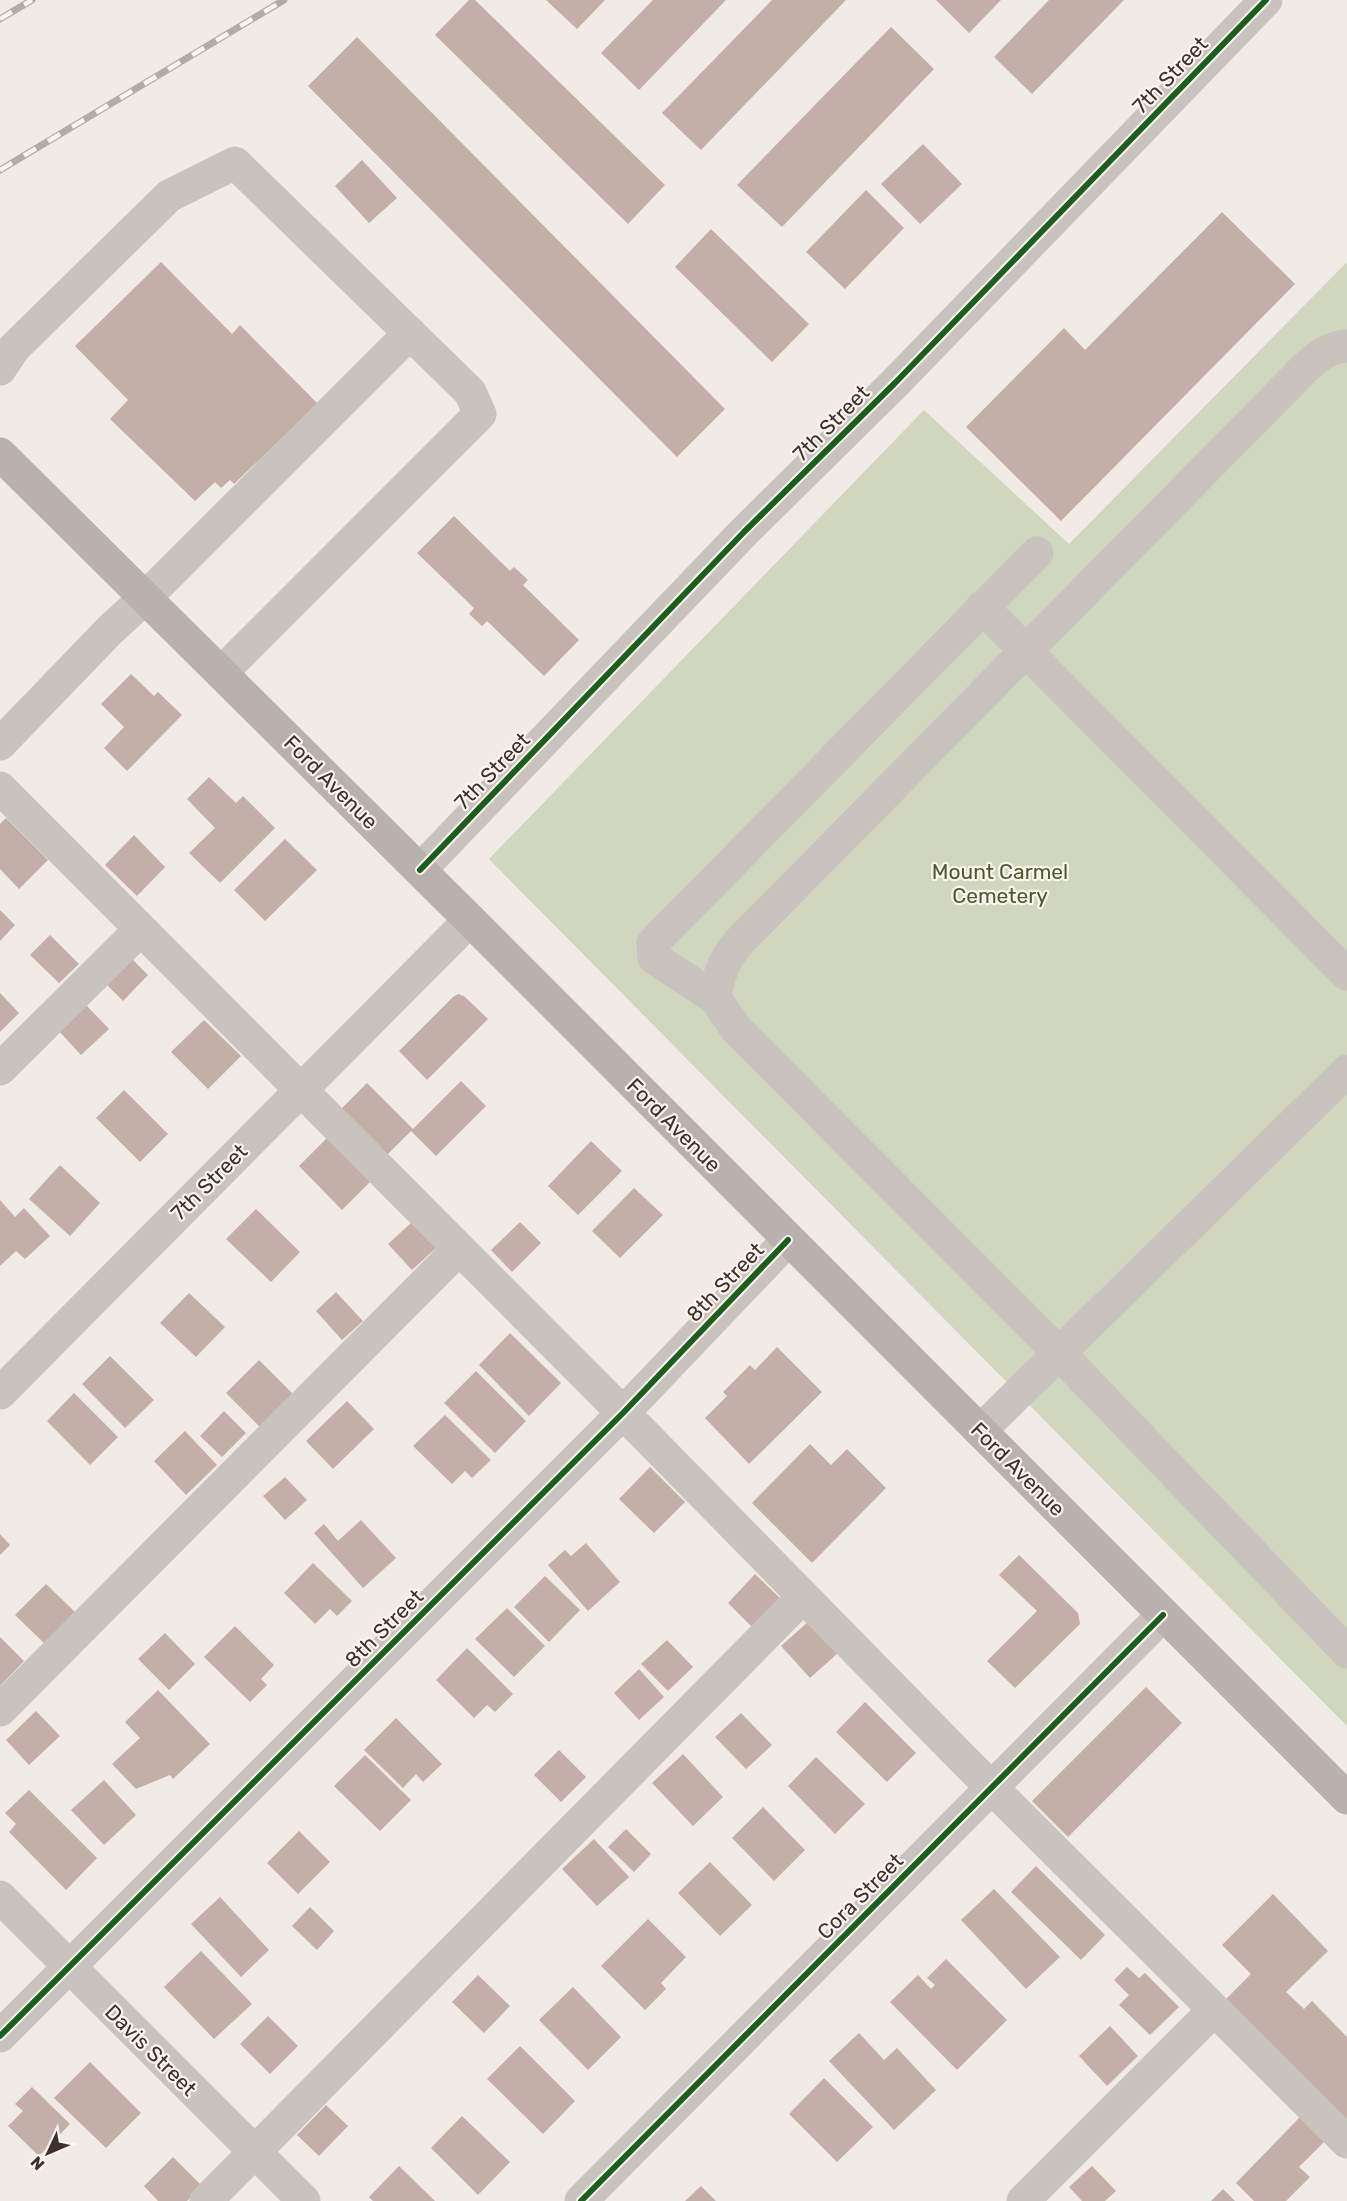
<svg xmlns="http://www.w3.org/2000/svg" width="1347" height="2201" font-family="Rubik,sans-serif">
<rect width="100%" height="100%" fill="#f0ebe5"/>
<path fill="#d1d6bf" d="M 1347,262 L 1347,1726 L 489,859 L 924,410 L 1069,544 Z"/>
<path fill="#c3afa7" d="M 469,0 L 475,0 L 665,185 L 628,224 L 435,35 Z
M 546,0 L 605,0 L 577,29 Z
M 653,0 L 726,0 L 639,90 L 601,53 Z
M 772,0 L 846,0 L 701,150 L 662,113 Z
M 936,0 L 1001,0 L 969,33 Z
M 1049,0 L 1124,0 L 1032,94 L 994,57 Z
M 891,27 L 934,69 L 782,227 L 737,185 Z
M 357,37 L 725,409 L 677,457 L 308,86 Z
M 923,144 L 962,184 L 920,224 L 881,184 Z
M 362,160 L 397,198 L 369,223 L 335,186 Z
M 866,190 L 904,228 L 845,289 L 806,252 Z
M 1222,212 L 1295,284 L 1061,521 L 966,427 L 1064,328 L 1085,350 Z
M 711,229 L 809,324 L 772,362 L 675,267 Z
M 161,262 L 232,334 L 240,325 L 318,404 L 234,484 L 230,480 L 221,488 L 215,482 L 195,501 L 110,419 L 128,400 L 75,346 Z
M 454,516 L 510,571 L 514,567 L 528,580 L 523,585 L 579,640 L 544,676 L 487,621 L 482,626 L 469,614 L 474,608 L 417,553 Z
M 131,674 L 154,696 L 158,692 L 182,715 L 127,771 L 104,748 L 124,727 L 101,704 Z
M 209,777 L 236,803 L 243,796 L 275,828 L 220,883 L 189,853 L 215,828 L 187,799 Z
M 6,818 L 48,860 L 19,889 L 0,869 L 0,824 Z
M 134,835 L 165,867 L 137,896 L 105,865 Z
M 285,839 L 317,870 L 265,921 L 234,890 Z
M 0,910 L 15,925 L 0,941 Z
M 50,935 L 79,964 L 59,983 L 30,955 Z
M 131,958 L 148,975 L 123,1001 L 106,984 Z
M 0,993 L 19,1013 L 0,1032 Z
M 458,994 L 464,996 L 488,1019 L 427,1080 L 399,1051 L 453,997 Z
M 85,1004 L 109,1029 L 81,1055 L 58,1030 Z
M 204,1020 L 241,1056 L 208,1089 L 171,1052 Z
M 461,1081 L 486,1106 L 436,1156 L 411,1131 L 385,1157 L 339,1111 L 367,1083 L 413,1129 Z
M 124,1090 L 168,1134 L 140,1162 L 96,1118 Z
M 327,1138 L 371,1181 L 342,1210 L 299,1166 Z
M 591,1141 L 622,1171 L 578,1215 L 548,1186 Z
M 60,1165 L 100,1203 L 70,1236 L 29,1199 Z
M 634,1188 L 663,1215 L 620,1258 L 592,1231 Z
M 0,1200 L 15,1217 L 24,1208 L 50,1236 L 25,1259 L 16,1251 L 0,1266 Z
M 256,1209 L 300,1252 L 271,1282 L 226,1239 Z
M 412,1222 L 436,1248 L 412,1270 L 388,1244 Z
M 520,1222 L 541,1243 L 512,1272 L 491,1250 Z
M 336,1292 L 363,1321 L 342,1340 L 316,1311 Z
M 189,1293 L 225,1327 L 196,1357 L 160,1323 Z
M 510,1333 L 561,1383 L 529,1416 L 479,1365 Z
M 777,1347 L 822,1392 L 749,1464 L 705,1418 L 727,1396 L 723,1392 L 750,1365 L 755,1370 Z
M 110,1356 L 154,1400 L 125,1428 L 82,1384 Z
M 259,1360 L 293,1394 L 260,1427 L 226,1393 Z
M 476,1371 L 526,1421 L 495,1453 L 444,1403 Z
M 74,1393 L 118,1437 L 90,1465 L 47,1421 Z
M 347,1401 L 374,1429 L 333,1469 L 306,1441 Z
M 224,1411 L 246,1433 L 222,1457 L 200,1436 Z
M 445,1415 L 491,1460 L 472,1478 L 465,1471 L 452,1484 L 413,1446 Z
M 185,1431 L 217,1465 L 186,1495 L 154,1461 Z
M 810,1444 L 831,1465 L 847,1449 L 886,1488 L 812,1563 L 752,1503 Z
M 650,1467 L 685,1502 L 654,1533 L 619,1499 Z
M 285,1477 L 307,1500 L 285,1520 L 263,1496 Z
M 361,1520 L 396,1558 L 363,1588 L 314,1533 L 324,1524 L 338,1541 Z
M 0,1534 L 10,1545 L 0,1555 Z
M 586,1543 L 620,1582 L 588,1611 L 548,1565 L 565,1550 L 571,1556 Z
M 1019,1555 L 1078,1613 L 1080,1624 L 1015,1688 L 987,1661 L 1037,1611 L 999,1575 Z
M 313,1563 L 352,1601 L 337,1616 L 330,1609 L 315,1624 L 284,1593 Z
M 755,1574 L 781,1599 L 753,1628 L 728,1603 Z
M 545,1576 L 580,1610 L 549,1642 L 514,1607 Z
M 46,1584 L 75,1612 L 44,1643 L 15,1615 Z
M 507,1608 L 545,1646 L 514,1677 L 475,1639 Z
M 809,1621 L 838,1653 L 810,1678 L 781,1646 Z
M 235,1626 L 274,1665 L 261,1679 L 267,1685 L 250,1702 L 204,1657 Z
M 165,1633 L 195,1664 L 169,1690 L 138,1659 Z
M 0,1637 L 24,1661 L 0,1686 Z
M 667,1640 L 693,1667 L 668,1691 L 641,1664 Z
M 467,1648 L 513,1694 L 495,1712 L 487,1705 L 474,1718 L 436,1680 Z
M 639,1669 L 664,1697 L 639,1720 L 614,1693 Z
M 1146,1687 L 1182,1723 L 1068,1837 L 1032,1801 Z
M 158,1690 L 210,1744 L 173,1779 L 170,1775 L 136,1789 L 112,1764 L 140,1738 L 125,1722 Z
M 865,1702 L 916,1753 L 887,1782 L 836,1732 Z
M 36,1711 L 60,1736 L 29,1765 L 6,1740 Z
M 741,1713 L 772,1745 L 746,1769 L 715,1737 Z
M 396,1718 L 442,1764 L 423,1782 L 416,1774 L 403,1788 L 364,1750 Z
M 559,1750 L 586,1777 L 561,1802 L 534,1775 Z
M 683,1754 L 723,1797 L 693,1826 L 652,1783 Z
M 365,1755 L 411,1800 L 380,1831 L 334,1786 Z
M 816,1757 L 865,1804 L 835,1834 L 788,1786 Z
M 104,1780 L 136,1815 L 104,1845 L 71,1810 Z
M 29,1790 L 97,1858 L 66,1890 L 9,1832 L 16,1824 L 5,1813 Z
M 763,1807 L 805,1850 L 774,1881 L 732,1838 Z
M 626,1829 L 651,1854 L 634,1872 L 608,1847 Z
M 299,1831 L 330,1862 L 298,1894 L 267,1863 Z
M 594,1839 L 629,1877 L 597,1906 L 562,1869 Z
M 710,1862 L 752,1905 L 720,1936 L 678,1893 Z
M 1036,1866 L 1105,1935 L 1081,1960 L 1011,1892 Z
M 994,1889 L 1060,1957 L 1026,1989 L 961,1920 Z
M 1273,1894 L 1328,1951 L 1286,1992 L 1304,2009 L 1312,2001 L 1347,2037 L 1347,2123 L 1225,2000 L 1251,1974 L 1222,1945 Z
M 220,1897 L 269,1950 L 241,1977 L 191,1924 Z
M 310,1907 L 334,1931 L 317,1950 L 292,1926 Z
M 648,1919 L 686,1957 L 661,1983 L 666,1989 L 645,2010 L 601,1966 Z
M 201,1951 L 252,2004 L 214,2039 L 164,1987 Z
M 946,1959 L 1007,2020 L 957,2070 L 890,2002 L 918,1975 L 931,1989 L 935,1985 L 927,1978 Z
M 1127,1967 L 1139,1978 L 1145,1973 L 1179,2007 L 1150,2035 L 1119,2005 L 1129,1995 L 1114,1980 Z
M 478,1975 L 510,2006 L 484,2033 L 452,2002 Z
M 573,1987 L 621,2037 L 588,2070 L 539,2020 Z
M 268,2016 L 298,2046 L 270,2074 L 240,2044 Z
M 1110,2026 L 1138,2056 L 1107,2086 L 1079,2056 Z
M 859,2033 L 884,2060 L 897,2048 L 936,2090 L 894,2130 L 829,2061 Z
M 520,2046 L 575,2101 L 543,2134 L 487,2079 Z
M 90,2062 L 141,2113 L 106,2148 L 54,2098 Z
M 824,2078 L 873,2127 L 837,2162 L 789,2114 Z
M 32,2087 L 70,2124 L 39,2156 L 8,2126 L 23,2111 L 15,2104 Z
M 326,2105 L 348,2126 L 319,2156 L 297,2135 Z
M 462,2116 L 510,2162 L 478,2195 L 431,2148 Z
M 1300,2117 L 1325,2141 L 1299,2167 L 1310,2177 L 1286,2201 L 1254,2201 L 1236,2183 Z
M 173,2157 L 202,2186 L 187,2201 L 158,2201 L 144,2186 Z
M 399,2166 L 435,2201 L 373,2201 L 369,2197 Z
M 1092,2166 L 1116,2191 L 1105,2201 L 1082,2201 L 1069,2187 Z
M 701,2186 L 716,2201 L 685,2201 Z
M 1223,2189 L 1235,2201 L 1211,2201 Z"/>
<g fill="none" stroke-linecap="round" stroke-linejoin="round">
<path stroke="#c9c3be" stroke-width="33" d="M 0,369 L 14,348 L 169,196 L 235,163 L 470,392 L 480,414 L 221,673
M 1037,553 L 653,943 L 654,958 L 715,998 L 737,1030 L 1059,1353 L 1347,1652
M 982,607 L 1347,974
M 0,744 L 110,630 L 145,598 L 410,333
M 0,788 L 644,1434 L 963,1759 L 1347,2142
M 420,870 L 744,532 L 895,383 L 1266,0
M 715,998 C 718,976 724,960 738,943 L 1303,370 C 1316,357 1328,348 1347,346
M 0,1069 L 140,930
M 0,1393 L 470,920
M 980,1431 L 1347,1071
M 0,1710 L 459,1249
M 0,1897 L 304,2201
M 0,2036 L 623,1413 L 788,1240
M 206,2201 L 803,1597
M 581,2201 L 1163,1615
M 1023,2201 L 1214,2010"/>
<path stroke="#b8b1ad" stroke-width="33" d="M 0,454 L 470,920 L 1347,1798"/>
<defs>
<path id="rail" d="M 0,19 L 32,0
M 0,170 L 284,0"/>
</defs>
<use href="#rail" stroke="#b1aca8" stroke-width="7"/>
<use href="#rail" stroke="#fbf5ee" stroke-width="4.5" stroke-dasharray="14" stroke-linecap="butt"/>
<defs>
<path id="cycleway" d="M 420,870 L 744,532 L 895,383 L 1266,0
M 0,2036 L 623,1413 L 788,1240
M 581,2201 L 1163,1615"/>
</defs>
<use href="#cycleway" stroke="#fbf5ee" stroke-width="10"/>
<use href="#cycleway" stroke="#1b5e20" stroke-width="6"/>
</g>
<g text-anchor="middle" dominant-baseline="central" stroke-width="4.5" stroke-linejoin="round" paint-order="stroke">
<g font-size="21" fill="#3b302b" stroke="#fbf5ee">
<text transform="translate(1170 75) rotate(-46)">7th Street</text>
<text transform="translate(831 423) rotate(-45)">7th Street</text>
<text transform="translate(492 771) rotate(-46)">7th Street</text>
<text transform="translate(331 782) rotate(45)">Ford Avenue</text>
<text transform="translate(674 1125) rotate(45)">Ford Avenue</text>
<text transform="translate(209 1182) rotate(-45)">7th Street</text>
<text transform="translate(725 1282) rotate(-46)">8th Street</text>
<text transform="translate(1018 1469) rotate(45)">Ford Avenue</text>
<text transform="translate(384 1628) rotate(-45)">8th Street</text>
<text transform="translate(860 1896) rotate(-45)">Cora Street</text>
<text transform="translate(151 2050) rotate(45)">Davis Street</text>
</g>
<g font-size="21" fill="#4a5a2e" stroke="#fbf5ee">
<text x="1000" y="871">Mount Carmel<tspan x="1000" dy="24">Cemetery</tspan></text>
</g>
</g>
<g transform="translate(48 2153) rotate(226)" stroke="#fbf5ee" stroke-width="4.5" paint-order="stroke">
<path d="M0-4.5L10 22L0 15L-10 22Z" fill="#3b302b"/>
<text y="-9" font-size="16" font-weight="bold" text-anchor="middle" fill="#3b302b">N</text>
</g>
</svg>
